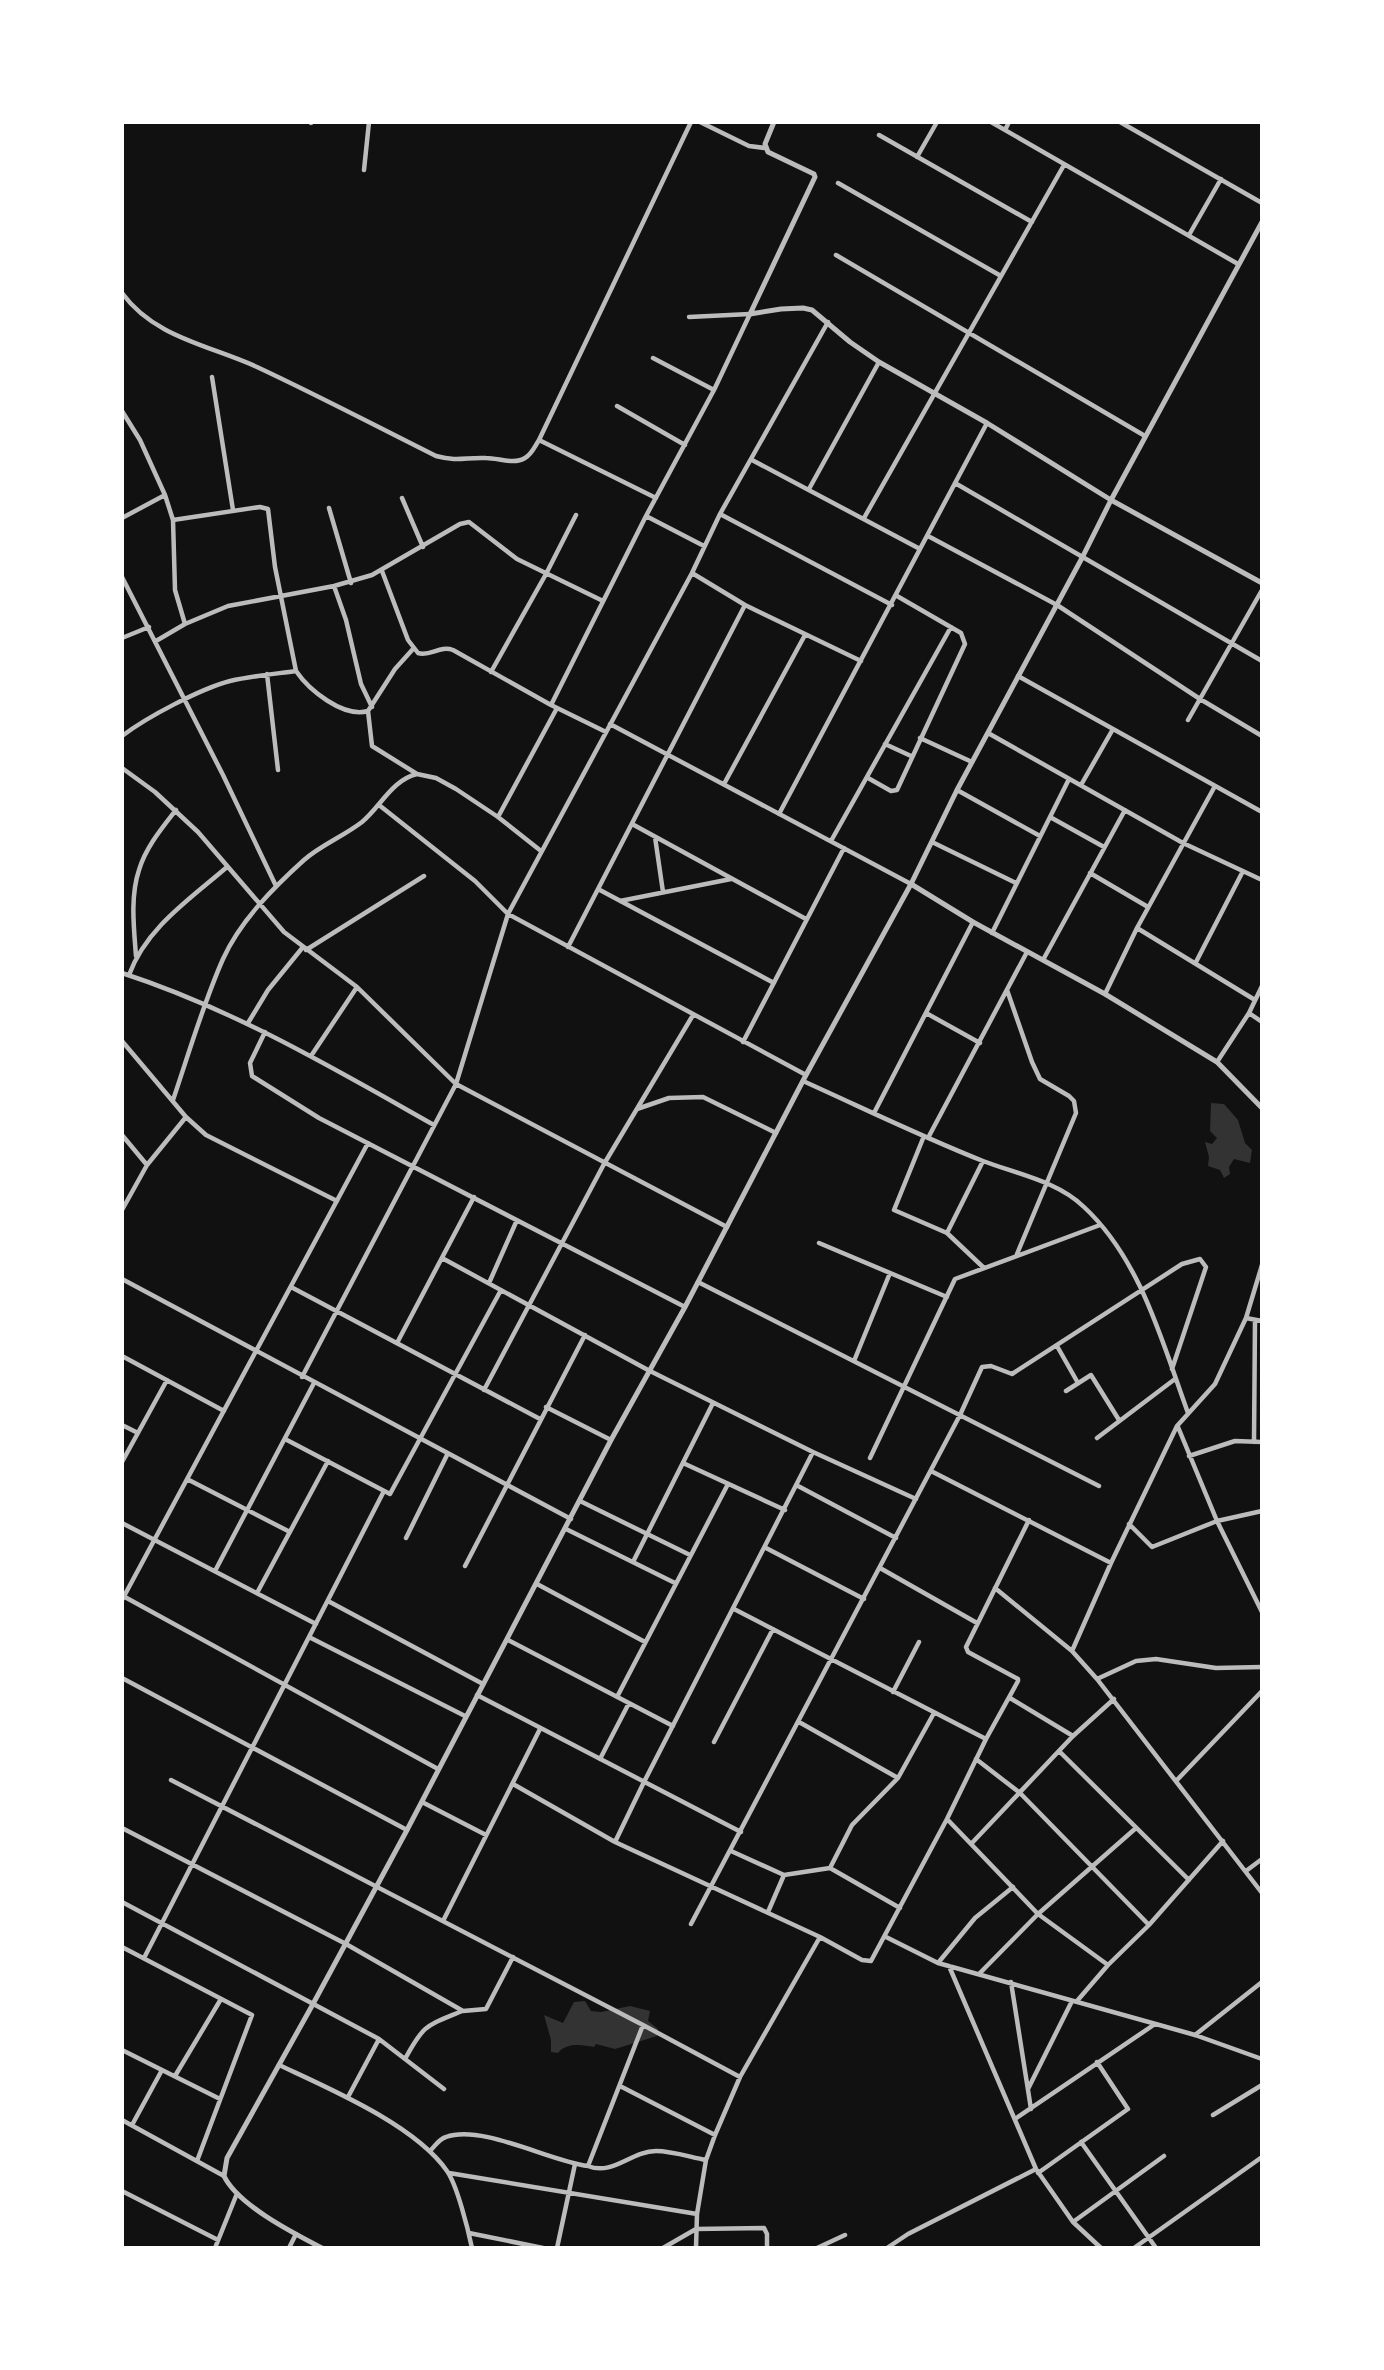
<svg xmlns="http://www.w3.org/2000/svg" width="1384" height="2370" font-family="Karla,sans-serif">
<rect width="100%" height="100%" fill="#111"/>
<path fill="#333" d="M 1211,1103 L 1224,1104 L 1238,1120 L 1245,1143 L 1252,1150 L 1250,1163 L 1234,1159 L 1229,1167 L 1230,1174 L 1224,1178 L 1220,1170 L 1208,1166 L 1209,1157 L 1205,1142 L 1212,1144 L 1217,1138 L 1210,1131 Z
M 585,2001 L 591,2011 L 601,2012 L 630,2006 L 650,2011 L 648,2021 L 658,2029 L 657,2036 L 615,2049 L 596,2044 L 594,2047 C 582,2045 567,2042 558,2053 L 551,2052 L 551,2040 L 544,2015 L 563,2023 L 574,2002 Z"/>
<g fill="none" stroke-linecap="round" stroke-linejoin="round">
<path stroke="#bcbcbc" stroke-width="4.5" d="M 700,122 L 749,146 L 765,148
M 991,122 L 1238,264
M 1120,122 L 1262,203
M 311,123 L 311,122
M 1005,130 L 1009,122
M 879,135 L 1032,222
M 917,157 L 937,122
M 364,170 L 369,122
M 838,183 L 1001,276
M 1189,235 L 1221,179
M 836,255 L 1145,436
M 122,293 C 155,338 209,345 257,367 C 317,395 376,426 436,456 C 459,462 465,457 486,458 C 499,458 514,465 525,458 C 532,454 535,446 539,440 L 691,122
M 653,358 L 714,390
M 212,377 L 233,510
M 617,406 L 685,445
M 122,411 L 140,440 L 165,495 L 173,520 L 175,590 L 185,624
M 539,440 L 656,498
M 752,460 L 920,549
M 955,483 L 1262,661
M 809,489 L 879,362
M 402,498 L 423,547
M 329,508 L 351,583
M 720,514 L 892,605
M 646,516 L 704,546
M 122,518 L 165,495
M 864,518 L 1064,165
M 173,520 L 260,507 L 268,509 L 275,567 L 296,671 C 309,690 343,718 368,711 L 395,669 L 413,649
M 928,536 L 1057,605 L 1200,699 L 1262,736
M 382,571 L 408,640 L 418,653 C 430,657 440,645 453,650 L 551,705 L 606,732
M 692,573 L 745,605 L 861,661
M 122,577 L 223,775 L 276,886
M 334,586 L 346,620 L 361,684 L 372,707
M 122,638 L 149,627
M 156,641 L 185,624 L 228,606 L 334,586 L 372,575 L 460,524 L 469,522 L 517,559 L 603,601
M 491,672 L 546,574 L 576,515
M 267,674 L 278,770
M 1018,676 L 1262,812
M 551,705 L 646,516 L 714,390 L 750,314 L 689,317
M 368,711 L 372,746 L 417,774 L 436,778 L 456,789 L 498,817 L 541,851
M 1188,720 L 1262,590
M 610,724 L 911,884
M 988,733 L 1183,843 L 1262,880
M 122,736 C 147,717 200,689 230,681 C 252,676 274,674 296,671
M 920,738 L 972,762
M 885,744 L 911,756
M 122,768 L 155,792 L 198,832 L 284,932 L 357,987 L 456,1084 L 727,1227
M 868,778 L 891,791 L 897,790 L 965,644 L 961,633 L 897,596
M 724,784 L 805,635
M 1081,785 L 1113,729
M 957,790 L 1040,836
M 379,805 L 475,881 L 508,914 L 806,1075
M 779,814 L 987,423
M 498,817 L 557,708
M 1050,817 L 1104,847
M 632,824 L 806,919
M 655,837 L 663,892
M 831,841 L 951,627
M 932,842 L 1016,883
M 1090,873 L 1148,907
M 598,889 L 774,983
M 620,901 L 731,879
M 1137,928 L 1255,1000
M 992,933 L 1069,779
M 568,947 L 745,605
M 306,950 L 424,876
M 136,956 C 134,929 130,897 139,870 C 146,847 162,828 176,810
M 1043,960 L 1125,810
M 1196,962 L 1243,871
M 122,973 C 233,1009 333,1068 434,1125
M 129,975 C 146,928 190,899 227,867
M 1007,990 L 1032,1062 L 1040,1079 L 1069,1096 L 1074,1101 L 1076,1113 L 1017,1254
M 1105,994 L 1137,928 L 1215,786
M 926,1013 L 980,1043
M 1249,1013 L 1262,1022
M 248,1023 L 268,990 L 303,947
M 265,1032 L 250,1063 L 252,1076 L 319,1118 L 685,1307
M 122,1041 L 186,1117 L 206,1135 L 337,1201
M 743,1042 L 844,848
M 311,1056 L 357,987
M 1217,1062 L 1249,1013 L 1262,986
M 803,1081 C 863,1108 922,1137 983,1161 C 1017,1174 1057,1181 1084,1207 C 1141,1260 1162,1342 1188,1413
M 173,1100 C 189,1053 203,1004 223,959 C 240,921 274,887 304,860 C 321,845 344,836 362,822 C 381,806 392,780 417,774
M 637,1109 L 669,1098 L 703,1097 L 776,1133
M 874,1113 L 973,922
M 122,1135 L 147,1165
M 924,1136 L 894,1210 L 947,1233 L 984,1268
M 928,1138 L 1027,952
M 122,1210 L 147,1165 L 186,1117
M 947,1233 L 983,1161
M 819,1243 L 947,1297
M 442,1258 L 648,1370 L 813,1452 L 916,1499
M 122,1279 L 571,1519
M 698,1282 L 1099,1486
M 489,1283 L 517,1220
M 291,1287 L 540,1419
M 1246,1318 L 1262,1321
M 397,1343 L 474,1197
M 1057,1346 L 1078,1383
M 122,1356 L 224,1411
M 854,1361 L 890,1273
M 302,1377 L 456,1084 L 508,914 L 692,573 L 720,514 L 828,322
M 484,1390 L 604,1164 L 693,1015
M 1066,1391 L 1091,1375 L 1119,1420
M 546,1407 L 611,1440
M 122,1425 L 138,1433
M 1178,1427 L 1217,1521 L 1262,1612
M 1097,1438 L 1175,1379
M 285,1439 L 390,1494 L 501,1290
M 1254,1442 L 1255,1320
M 1189,1456 L 1235,1441 L 1262,1442
M 870,1458 L 955,1279 L 1100,1225
M 122,1462 L 167,1380
M 683,1463 L 785,1510
M 931,1471 L 1111,1563
M 187,1479 L 290,1532
M 798,1486 L 896,1538
M 580,1501 L 690,1555
M 122,1523 L 316,1624
M 1129,1524 L 1152,1547 L 1217,1521 L 1262,1511
M 566,1529 L 675,1583
M 406,1538 L 447,1455
M 766,1548 L 864,1599
M 633,1562 L 713,1403
M 465,1566 L 585,1335
M 880,1568 L 977,1623
M 215,1571 L 314,1383
M 537,1584 L 645,1642
M 995,1588 L 1072,1651 L 1097,1679 L 1262,1893
M 257,1593 L 328,1461
M 123,1596 L 438,1769
M 122,1600 L 368,1143
M 328,1601 L 483,1684
M 734,1609 L 986,1739
M 309,1637 L 465,1716
M 508,1640 L 673,1726
M 1072,1651 L 1111,1563 L 1177,1426 L 1215,1384 L 1246,1318 L 1262,1265
M 122,1678 L 407,1830
M 1097,1679 L 1136,1661 L 1156,1659 L 1216,1668 L 1262,1667
M 893,1692 L 919,1642
M 477,1695 L 741,1832
M 617,1697 L 728,1484
M 1010,1698 L 1073,1736
M 799,1722 L 898,1778
M 714,1742 L 773,1629
M 1059,1751 L 1189,1880
M 600,1759 L 629,1703
M 976,1759 L 1020,1793 L 1149,1925
M 171,1780 L 643,2025 L 740,2077
M 1177,1780 L 1262,1691
M 513,1784 L 615,1842 L 820,1937 L 862,1960 L 871,1961 L 947,1819 L 986,1739 L 1018,1681 L 1018,1679 L 968,1652 L 966,1647 L 1029,1520
M 422,1802 L 486,1835
M 947,1819 L 1038,1914 L 1108,1965
M 122,1828 L 346,1944 L 463,2011 L 486,2009 L 513,1957
M 615,1842 L 644,1782 L 813,1452
M 971,1844 L 1073,1736 L 1114,1699
M 731,1851 L 784,1875 L 768,1912
M 830,1868 L 852,1825 L 898,1778 L 934,1713
M 1246,1871 L 1262,1859
M 784,1875 L 830,1868 L 900,1908
M 122,1902 L 379,2039 L 444,2089
M 443,1921 L 540,1729
M 691,1924 L 960,1415 L 982,1367 L 991,1366 L 1012,1374 L 1182,1264 L 1200,1259 L 1206,1267 L 1172,1369
M 886,1937 L 938,1963 L 1195,2035 L 1262,2059
M 122,1947 L 252,2015 L 197,2161
M 144,1958 L 384,1491
M 938,1963 L 975,1918 L 1013,1887
M 949,1966 L 1036,2169 L 1073,2222 L 1101,2248
M 979,1974 L 1038,1914 L 1136,1828
M 1011,1982 L 1031,2109
M 1077,2001 L 1108,1965 L 1149,1925 L 1223,1841
M 1195,2035 L 1262,1982
M 122,2050 L 220,2099
M 405,2059 C 424,2024 426,2026 462,2011
M 279,2065 C 330,2089 415,2125 447,2171 C 457,2185 468,2229 472,2248
M 175,2076 L 221,1999
M 620,2086 L 715,2135
M 1028,2089 L 1072,2001
M 348,2097 L 379,2039
M 1213,2115 L 1262,2085
M 1015,2119 L 1155,2024
M 122,2120 L 224,2176
M 132,2125 L 162,2070
M 1081,2142 L 1156,2248
M 430,2151 C 435,2146 439,2139 446,2137 C 482,2124 549,2161 588,2166 L 643,2025
M 588,2166 C 613,2176 631,2151 656,2151 C 672,2151 690,2157 706,2160
M 449,2173 L 697,2214
M 1038,2173 L 1128,2109 L 1097,2062
M 122,2191 L 218,2240
M 1073,2222 L 1164,2156
M 469,2233 L 543,2248
M 215,2248 L 236,2196
M 289,2248 L 296,2234
M 557,2248 L 575,2164
M 663,2248 L 696,2229 L 764,2228 L 767,2234 L 767,2248
M 696,2248 L 697,2214 L 706,2160 L 715,2135 L 740,2077 L 820,1937
M 817,2248 L 845,2235
M 887,2248 L 908,2234 L 1036,2169
M 1134,2248 L 1262,2157"/>
<path stroke="#bcbcbc" stroke-width="5" d="M 750,314 L 781,309 L 803,308 L 812,310 L 850,342 L 879,362 L 987,423 L 1111,500 L 1262,583
M 750,314 L 815,177 L 814,174 L 768,152 L 765,144 L 774,122
M 911,884 L 973,922 L 1105,994 L 1217,1062 L 1262,1108
M 322,2248 C 293,2233 238,2205 224,2176 L 227,2158 L 313,2004 L 407,1830 L 611,1440 L 685,1307 L 806,1075 L 911,884 L 957,790 L 1082,558 L 1111,500 L 1262,222"/>
</g>
<rect width="1384" height="2370" fill="none" stroke="#ffffff" stroke-width="248"/>
</svg>
